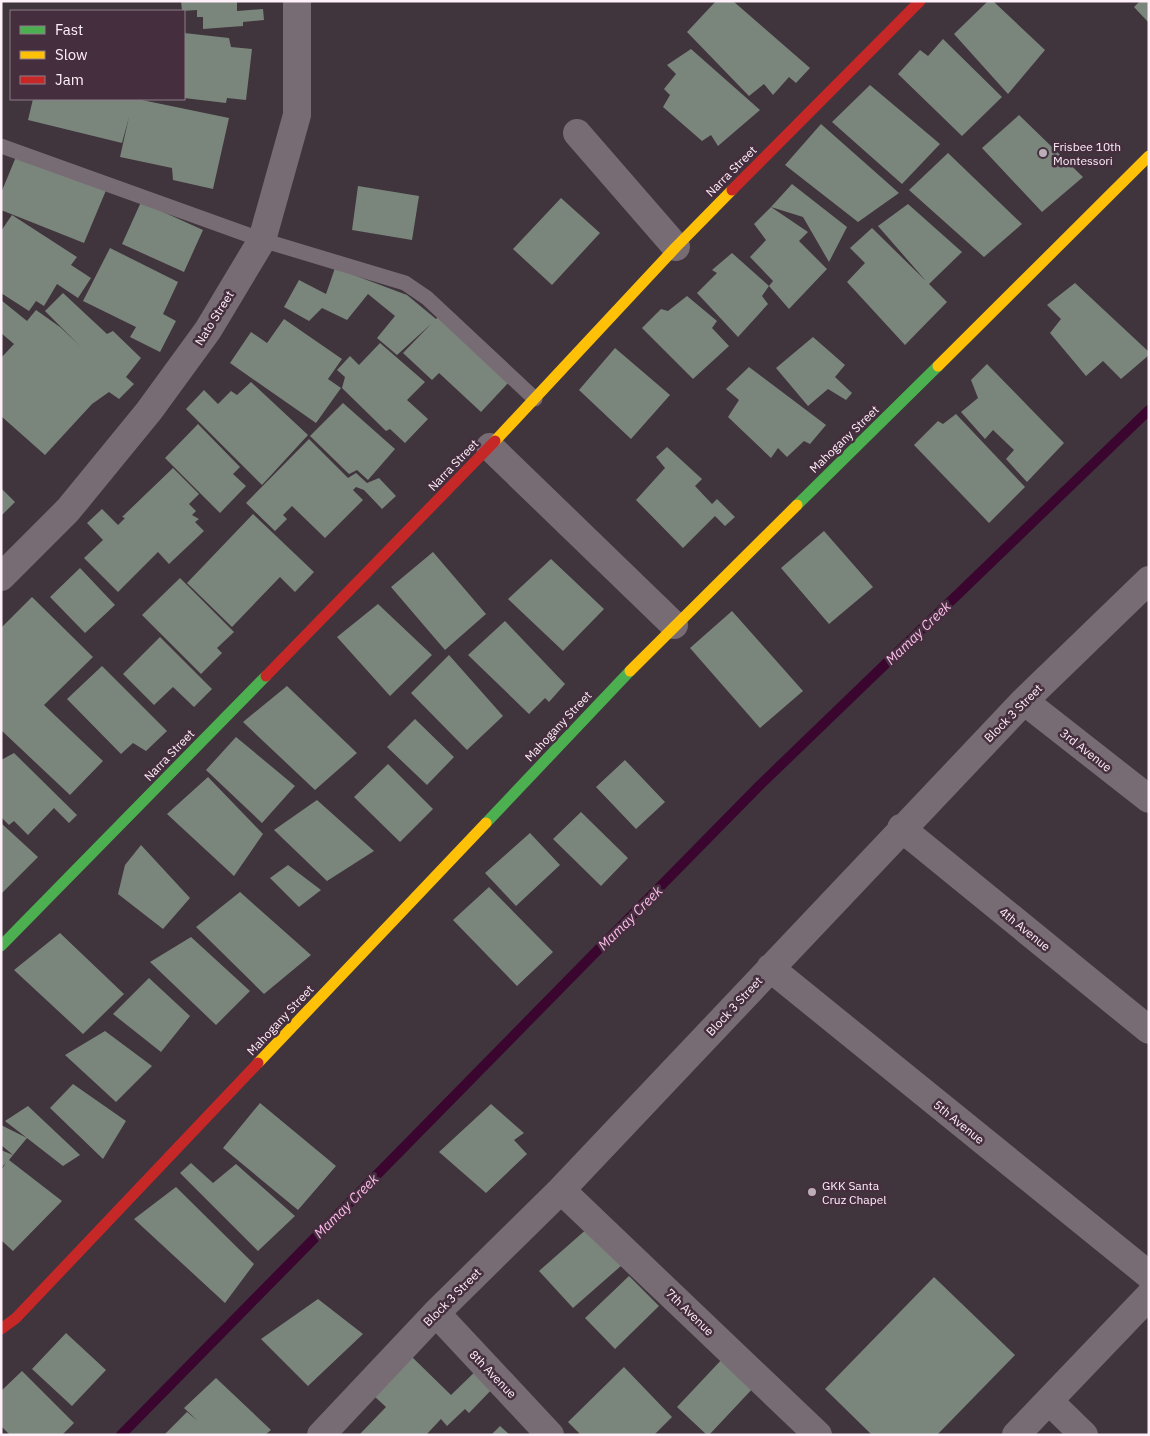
<svg xmlns="http://www.w3.org/2000/svg" width="1150" height="1436" font-family="'IBM Plex Sans',sans-serif">
<rect width="100%" height="100%" fill="#40343d"/>
<g fill="none" stroke-linecap="round" stroke-linejoin="round">
<path stroke="#3a052f" stroke-width="10" d="M 121,1435 L 760,785 L 1149,410"/>
</g>
<path fill="#7a867c" d="M 181,1 L 237,1 L 237,11 L 263,9 L 264,20 L 243,22 L 243,26 L 203,29 L 203,17 L 197,17 L 197,10 L 182,11 Z
M 716,1 L 733,1 L 810,68 L 796,83 L 789,77 L 773,95 L 764,84 L 749,96 L 687,32 Z
M 988,1 L 993,1 L 1045,50 L 1008,94 L 954,34 Z
M 1140,1 L 1149,1 L 1149,23 L 1134,7 Z
M 184,33 L 229,38 L 231,47 L 252,49 L 246,100 L 227,98 L 226,103 L 184,98 Z
M 943,39 L 1002,97 L 962,136 L 898,74 L 920,50 L 928,56 Z
M 691,49 L 760,110 L 718,146 L 711,135 L 702,141 L 663,107 L 670,95 L 664,89 L 676,74 L 667,65 Z
M 870,85 L 940,144 L 902,184 L 832,122 Z
M 33,99 L 137,99 L 229,118 L 213,189 L 173,180 L 172,168 L 120,157 L 129,117 L 122,143 L 28,120 Z
M 1019,115 L 1083,177 L 1042,212 L 982,148 Z
M 821,124 L 899,193 L 858,222 L 785,165 Z
M 18,152 L 107,188 L 84,243 L 1,210 L 1,193 Z
M 948,153 L 1022,224 L 984,257 L 909,190 Z
M 792,184 L 847,227 L 829,262 L 803,217 L 771,207 Z
M 358,186 L 419,196 L 412,240 L 352,230 Z
M 561,198 L 600,233 L 552,285 L 513,249 Z
M 141,202 L 203,230 L 184,272 L 122,244 Z
M 908,204 L 962,252 L 929,284 L 947,302 L 905,345 L 847,282 L 865,263 L 850,248 L 872,228 L 926,281 L 878,226 Z
M 771,207 L 808,232 L 799,241 L 827,269 L 789,309 L 769,286 L 773,281 L 750,257 L 766,240 L 754,224 Z
M 12,215 L 77,257 L 71,265 L 91,278 L 78,298 L 57,284 L 44,306 L 36,301 L 29,311 L 1,293 L 1,231 Z
M 110,248 L 178,282 L 163,314 L 176,321 L 160,352 L 130,337 L 136,327 L 83,301 Z
M 732,253 L 769,286 L 762,296 L 768,304 L 738,337 L 697,293 L 717,273 L 712,270 Z
M 335,268 L 407,295 L 436,319 L 441,314 L 511,380 L 481,412 L 439,373 L 432,380 L 403,353 L 431,324 L 397,355 L 377,338 L 395,316 L 368,294 L 347,320 L 322,308 L 309,321 L 284,307 L 299,280 L 326,294 Z
M 1075,283 L 1149,352 L 1149,355 L 1121,379 L 1103,361 L 1086,376 L 1050,333 L 1061,319 L 1047,305 Z
M 63,293 L 107,334 L 113,331 L 141,358 L 126,377 L 134,384 L 119,399 L 109,392 L 92,404 L 45,455 L 1,416 L 1,358 L 14,344 L 1,333 L 1,300 L 27,321 L 36,310 L 60,327 L 80,346 L 45,311 Z
M 687,296 L 717,321 L 712,328 L 729,346 L 693,379 L 642,328 L 661,309 L 668,311 Z
M 284,319 L 342,359 L 328,379 L 341,388 L 316,423 L 230,363 L 251,332 L 267,343 Z
M 813,337 L 845,365 L 835,377 L 852,393 L 846,400 L 828,389 L 808,406 L 776,368 Z
M 380,343 L 425,382 L 407,400 L 428,419 L 405,443 L 390,429 L 386,431 L 342,388 L 345,377 L 337,370 L 350,356 L 359,365 Z
M 615,348 L 670,395 L 631,439 L 579,390 Z
M 987,364 L 1064,443 L 1027,482 L 1006,459 L 1014,450 L 993,430 L 985,439 L 961,412 L 978,398 L 971,380 Z
M 749,367 L 826,425 L 810,444 L 804,441 L 787,457 L 778,448 L 771,458 L 728,417 L 739,400 L 726,389 Z
M 251,382 L 308,435 L 262,485 L 186,409 L 204,390 L 218,404 L 231,391 L 237,395 Z
M 343,403 L 395,449 L 368,480 L 357,470 L 349,474 L 310,436 Z
M 956,414 L 1025,487 L 989,523 L 914,445 L 938,421 L 943,424 Z
M 198,424 L 240,467 L 233,474 L 246,486 L 220,513 L 165,458 Z
M 309,439 L 348,478 L 356,473 L 367,483 L 379,478 L 396,496 L 382,509 L 364,490 L 356,487 L 353,490 L 363,500 L 325,538 L 292,506 L 283,515 L 287,519 L 275,531 L 246,503 Z
M 667,447 L 702,479 L 695,486 L 712,504 L 717,499 L 735,517 L 725,526 L 715,516 L 683,548 L 636,500 L 665,468 L 656,457 Z
M 173,468 L 199,494 L 189,504 L 196,511 L 192,515 L 199,519 L 195,522 L 204,531 L 169,564 L 158,552 L 118,592 L 84,558 L 103,540 L 87,523 L 102,509 L 118,525 L 125,518 L 122,517 Z
M 1,488 L 15,502 L 1,516 Z
M 253,514 L 314,572 L 295,592 L 280,577 L 232,627 L 187,583 Z
M 824,531 L 873,587 L 829,624 L 781,568 Z
M 433,552 L 486,614 L 445,650 L 391,587 Z
M 551,559 L 604,609 L 563,651 L 508,599 Z
M 80,568 L 115,605 L 85,633 L 50,597 Z
M 180,578 L 234,632 L 217,648 L 222,653 L 201,674 L 142,615 Z
M 32,597 L 93,657 L 44,705 L 103,761 L 70,795 L 1,730 L 1,628 Z
M 378,604 L 432,655 L 390,696 L 337,637 Z
M 732,611 L 803,691 L 760,728 L 690,648 Z
M 505,621 L 565,684 L 549,702 L 545,698 L 529,714 L 468,655 Z
M 160,637 L 212,689 L 194,707 L 173,687 L 154,705 L 123,674 Z
M 449,655 L 503,716 L 467,750 L 411,693 Z
M 102,666 L 167,731 L 146,751 L 133,743 L 121,754 L 67,699 Z
M 287,686 L 357,753 L 315,790 L 243,722 Z
M 415,719 L 454,757 L 427,785 L 387,747 Z
M 236,737 L 295,786 L 262,823 L 206,770 Z
M 14,753 L 77,815 L 69,823 L 54,808 L 28,835 L 14,821 L 9,825 L 1,817 L 1,760 Z
M 625,760 L 665,802 L 636,829 L 596,787 Z
M 388,764 L 433,809 L 400,842 L 354,797 Z
M 208,777 L 263,834 L 234,876 L 167,814 Z
M 317,800 L 374,851 L 327,881 L 274,830 Z
M 581,812 L 628,858 L 601,886 L 553,839 Z
M 1,823 L 38,857 L 1,894 Z
M 530,833 L 560,865 L 516,906 L 485,873 Z
M 141,845 L 190,898 L 163,929 L 118,894 L 125,865 Z
M 288,865 L 321,890 L 299,907 L 270,878 Z
M 489,887 L 553,952 L 517,986 L 453,920 Z
M 240,892 L 311,955 L 264,994 L 196,927 Z
M 60,933 L 124,994 L 83,1034 L 14,970 Z
M 191,937 L 250,991 L 216,1025 L 150,962 Z
M 149,978 L 190,1016 L 161,1052 L 113,1014 Z
M 105,1031 L 152,1066 L 116,1102 L 65,1055 Z
M 73,1084 L 126,1121 L 103,1159 L 50,1108 Z
M 260,1103 L 336,1166 L 298,1210 L 223,1148 Z
M 491,1104 L 524,1133 L 514,1140 L 527,1154 L 486,1193 L 439,1152 Z
M 28,1106 L 80,1155 L 63,1166 L 5,1121 Z
M 1,1125 L 27,1138 L 13,1155 L 1,1145 Z
M 1,1150 L 13,1155 L 9,1160 L 62,1201 L 13,1251 L 1,1240 L 1,1170 L 6,1163 L 1,1168 Z
M 191,1163 L 213,1183 L 236,1164 L 295,1216 L 258,1251 L 180,1173 Z
M 176,1187 L 254,1264 L 225,1303 L 134,1219 Z
M 589,1227 L 622,1265 L 573,1308 L 539,1271 Z
M 629,1276 L 659,1306 L 615,1349 L 585,1318 Z
M 934,1277 L 1015,1355 L 937,1435 L 872,1435 L 825,1389 Z
M 318,1299 L 363,1334 L 308,1386 L 261,1339 Z
M 66,1333 L 106,1370 L 72,1406 L 32,1369 Z
M 411,1356 L 451,1395 L 483,1364 L 500,1381 L 469,1413 L 465,1409 L 447,1426 L 441,1419 L 426,1435 L 359,1435 L 386,1407 L 374,1396 Z
M 725,1356 L 756,1385 L 709,1435 L 707,1435 L 677,1407 Z
M 624,1367 L 672,1417 L 654,1435 L 581,1435 L 568,1422 Z
M 22,1371 L 74,1423 L 62,1435 L 10,1435 L 1,1426 L 1,1391 Z
M 216,1378 L 271,1430 L 265,1435 L 164,1435 L 187,1412 L 198,1421 L 184,1408 Z
M 500,1426 L 510,1435 L 491,1435 Z"/>
<g fill="none" stroke-linecap="round" stroke-linejoin="round">
<path stroke="#786c74" stroke-width="15" d="M 1,146 L 262,240 L 405,283 L 427,298 L 535,399"/>
<path stroke="#786c74" stroke-width="28" d="M 577,133 L 676,247
M 490,447 L 674,625
M 1,577 L 68,510 L 149,411 L 208,330 L 262,240 L 297,115 L 297,1
M 1024,701 L 1149,799
M 901,828 L 1149,1030
M 770,968 L 1149,1275
M 561,1190 L 818,1435
M 436,1313 L 550,1435
M 1049,1401 L 1084,1435
M 321,1435 L 436,1313 L 561,1190 L 1024,701 L 1149,580
M 1016,1435 L 1149,1296"/>
<path stroke="#4caf50" stroke-width="11" d="M 797,505 L 938,366
M 486,823 L 630,671
M 1,946 L 266,676"/>
<path stroke="#ffc107" stroke-width="11" d="M 938,366 L 1149,156
M 495,441 L 676,247 L 732,190
M 630,671 L 797,505
M 258,1063 L 486,823"/>
<path stroke="#c62828" stroke-width="11" d="M 732,190 L 920,1
M 266,676 L 495,441
M 1,1329 L 16,1318 L 258,1063"/>
</g>
<g fill="#bcaeb8" stroke="#452f3f" stroke-width="2">
<circle cx="1043" cy="153" r="5"/>
<circle cx="812" cy="1192" r="5"/>
</g>
<g text-anchor="middle" dominant-baseline="central" stroke-width="5" stroke-linejoin="round" paint-order="stroke">
<g font-size="12" fill="#fff0fa" stroke="#452f3f" text-anchor="start">
<text x="1053" y="146">Frisbee 10th<tspan x="1053" dy="14">Montessori</tspan></text>
<text x="822" y="1185">GKK Santa<tspan x="822" dy="14">Cruz Chapel</tspan></text>
</g>
<g font-size="12" fill="#fff0fa" stroke="#452f3f">
<text transform="translate(731 171) rotate(-45)">Narra Street</text>
<text transform="translate(214 318) rotate(-58)">Nato Street</text>
<text transform="translate(844 439) rotate(-44)">Mahogany Street</text>
<text transform="translate(453 465) rotate(-46)">Narra Street</text>
<text transform="translate(1013 713) rotate(-45)">Block 3 Street</text>
<text transform="translate(558 726) rotate(-47)">Mahogany Street</text>
<text transform="translate(1086 750) rotate(38)">3rd Avenue</text>
<text transform="translate(169 755) rotate(-46)">Narra Street</text>
<text transform="translate(1025 929) rotate(39)">4th Avenue</text>
<text transform="translate(734 1006) rotate(-47)">Block 3 Street</text>
<text transform="translate(280 1020) rotate(-47)">Mahogany Street</text>
<text transform="translate(959 1122) rotate(39)">5th Avenue</text>
<text transform="translate(452 1297) rotate(-45)">Block 3 Street</text>
<text transform="translate(690 1312) rotate(44)">7th Avenue</text>
<text transform="translate(493 1374) rotate(46)">8th Avenue</text>
</g>
<g font-size="14" font-style="italic" fill="#febceb" stroke="#452f3f">
<text transform="translate(918 633) rotate(-44)">Mamay Creek</text>
<text transform="translate(630 918) rotate(-45)">Mamay Creek</text>
<text transform="translate(346 1206) rotate(-45)">Mamay Creek</text>
</g>
</g>
<rect width="1150" height="1436" fill="none" stroke="#fff0fa" stroke-width="5"/>
<rect x="10" y="10" width="175" height="90" fill="#452f3f" stroke="#8f7c8a"/>
<rect x="20" y="26" width="25" height="8" fill="#4caf50" stroke="#8f7c8a"/>
<text x="55" y="35" font-size="15" fill="#fff0fa">Fast</text>
<rect x="20" y="51" width="25" height="8" fill="#ffc107" stroke="#8f7c8a"/>
<text x="55" y="60" font-size="15" fill="#fff0fa">Slow</text>
<rect x="20" y="76" width="25" height="8" fill="#c62828" stroke="#8f7c8a"/>
<text x="55" y="85" font-size="15" fill="#fff0fa">Jam</text>
</svg>
